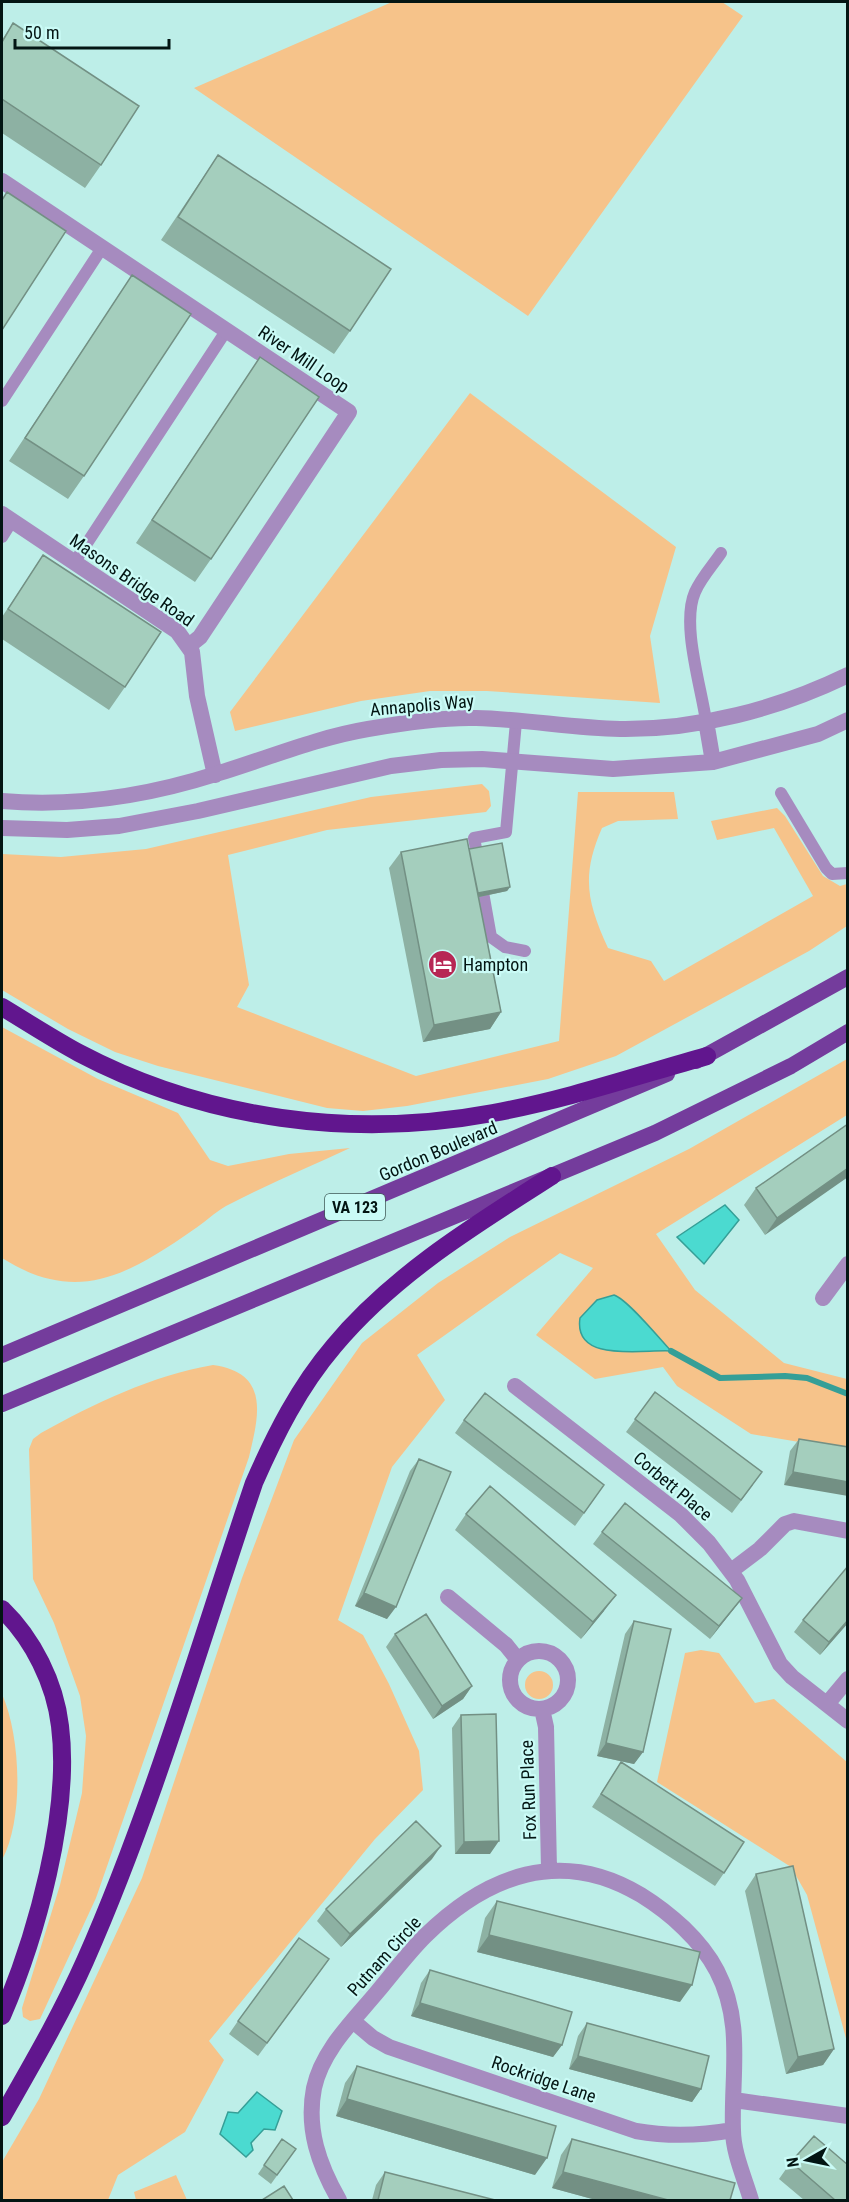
<svg xmlns="http://www.w3.org/2000/svg" width="849" height="2202" font-family="'Roboto Condensed',sans-serif">
<rect width="100%" height="100%" fill="#bdeee8"/>
<path fill="#f6c38a" d="M 392,2 L 722,2 L 743,16 L 528,316 L 194,88 Z
M 470,393 L 676,547 L 650,636 L 660,703 L 487,691 L 430,691 L 361,701 L 235,731 L 230,712 Z
M 482,784 L 489,791 L 491,806 L 486,812 L 327,830 L 228,855 L 249,985 L 237,1007 L 416,1076 L 559,1041 L 578,792 L 674,792 L 678,819 L 618,821 L 602,828 C 581,876 587,902 608,948 L 651,961 L 664,981 L 813,896 L 774,828 L 717,840 L 711,821 L 777,808 L 785,816 L 823,876 L 840,886 L 847,884 L 847,926 L 809,951 L 616,1056 L 548,1079 L 407,1106 L 363,1111 L 327,1108 L 158,1066 L 115,1052 L 68,1029 L 2,990 L 2,854 L 61,857 L 146,849 L 371,797 Z
M 2,1027 L 98,1079 L 178,1113 L 210,1160 L 228,1166 L 289,1154 L 350,1148 C 309,1167 266,1185 226,1206 C 214,1213 204,1223 193,1230 C 127,1276 76,1305 2,1258 Z
M 847,1059 L 847,1115 L 656,1234 L 695,1290 L 784,1363 L 847,1379 L 847,1450 L 751,1434 L 677,1386 L 663,1367 L 595,1379 L 536,1335 L 593,1268 L 560,1253 L 417,1355 L 445,1400 L 392,1467 L 338,1620 L 363,1635 L 389,1684 L 419,1751 L 423,1790 L 375,1839 L 209,2041 L 224,2060 L 185,2132 L 118,2175 L 108,2200 L 2,2200 L 2,2162 L 39,2099 L 142,1878 L 242,1578 L 294,1440 L 362,1343 L 438,1283 L 510,1237 L 689,1149 Z
M 213,1365 C 270,1373 259,1415 249,1457 L 96,1898 L 40,2019 L 30,2021 L 23,2017 L 22,2008 L 60,1885 L 82,1793 L 86,1736 L 80,1696 L 54,1623 L 33,1579 L 29,1449 L 33,1439 L 41,1433 C 95,1403 151,1376 213,1365 Z
M 701,1650 L 719,1653 L 755,1703 L 774,1699 L 847,1762 L 847,2042 L 807,1895 L 791,1867 L 657,1782 L 685,1653 Z
M525 1685a14 14 0 1 1 28 0a14 14 0 1 1-28 0Z
M 2,1694 C 21,1737 24,1819 2,1860 Z
M 176,2175 L 187,2200 L 136,2200 L 134,2192 Z"/>
<path fill="#4bdad0" stroke="#359f97" stroke-width="1.5" d="M 725,1205 L 739,1220 L 704,1264 L 677,1237 Z
M 614,1295 C 627,1299 659,1338 671,1351 C 644,1349 573,1364 580,1318 L 597,1300 Z
M 257,2092 L 282,2111 L 275,2130 L 264,2129 L 251,2143 L 253,2150 L 246,2157 L 220,2134 L 228,2112 L 238,2113 Z"/>
<g fill="none" stroke-linecap="round" stroke-linejoin="round">
<path stroke="#359f97" stroke-width="6" d="M 671,1351 L 720,1378 L 785,1376 L 807,1378 L 848,1394"/>
<path stroke="#a68bbf" stroke-width="12" d="M 2,401 L 102,248
M 2,537 L 12,521
M 74,563 L 226,331
M 706,721 C 701,686 681,624 695,592 C 701,578 713,565 721,553
M 781,793 L 826,868 L 832,874 L 848,873
M 479,864 L 474,838 L 506,832 L 516,722
M 481,881 L 491,937 L 505,947 L 525,951"/>
<path stroke="#a68bbf" stroke-width="16" d="M 2,181 L 349,412 L 200,637 L 190,645
M 2,514 L 177,631 L 192,652 L 197,696 L 215,775
M 823,1298 L 848,1264
M 515,1386 L 681,1515 L 709,1543 L 737,1580 L 780,1664 L 792,1677 L 848,1721
M 731,1571 L 760,1549 L 785,1524 L 794,1521 L 848,1531
M 448,1597 L 506,1645 L 518,1660
M510 1680a29 29 0 1 1 58 0a29 29 0 1 1-58 0Z
M 827,1704 L 848,1679
M 542,1709 L 546,1727 L 549,1869
M 353,2021 L 373,2038 L 389,2047 L 636,2131 C 670,2137 699,2136 733,2130
M 734,2100 L 848,2116
M 339,2200 C 319,2165 306,2129 314,2088 C 322,2050 354,2020 378,1991 C 393,1973 408,1953 425,1936 C 487,1875 561,1847 641,1895 C 670,1913 701,1940 717,1971 C 744,2023 731,2075 733,2130 C 733,2153 745,2179 751,2200"/>
<path stroke="#a68bbf" stroke-width="16" d="M 706,721 L 713,762
M 2,801 C 74,807 147,796 216,774 C 266,759 315,738 368,729 C 402,723 440,717 476,718 C 524,719 572,728 620,729 C 698,730 778,709 848,675
M 2,828 L 67,830 L 119,826 L 198,811 L 391,766 L 441,760 L 482,759 L 613,769 L 713,762 L 818,734 L 848,720"/>
<path stroke="#743c9c" stroke-width="16" d="M 696,1061 L 848,977
M 2,1355 L 667,1074
M 2,1404 L 655,1133 L 791,1066 L 848,1032"/>
<path stroke="#61168e" stroke-width="18" d="M 2,1007 C 27,1022 53,1039 79,1053 C 206,1120 353,1139 493,1113 C 565,1100 636,1076 707,1056
M 2,1609 C 33,1639 55,1683 60,1726 C 71,1813 36,1937 2,2016
M 2,2117 C 31,2066 61,2015 85,1961 C 153,1807 200,1643 254,1483 C 275,1435 299,1387 334,1346 C 393,1275 475,1225 552,1176"/>
</g>
<path fill="#8db1a3" d="M 13,23 L 101,165 L 85,188 L 2,133 L 2,40 Z
M 218,155 L 350,331 L 334,354 L 161,240 Z
M 132,275 L 84,476 L 68,499 L 9,461 Z
M 260,357 L 211,559 L 195,582 L 136,543 Z
M 43,555 L 125,687 L 109,710 L 2,639 L 2,617 Z
M 469,849 L 510,887 L 507,891 L 479,897 L 501,1012 L 490,1029 L 423,1042 L 389,868 L 401,852 Z
M 848,1124 L 765,1235 L 744,1205 L 756,1188 Z
M 655,1392 L 753,1485 L 732,1513 L 626,1432 Z
M 464,1420 L 595,1498 L 575,1526 L 455,1433 Z
M 799,1439 L 848,1447 L 784,1485 L 790,1451 Z
M 419,1459 L 387,1619 L 355,1606 L 410,1471 Z
M 466,1514 L 604,1611 L 581,1639 L 455,1530 Z
M 602,1532 L 742,1598 L 710,1639 L 593,1544 Z
M 803,1620 L 848,1623 L 820,1655 L 794,1632 Z
M 634,1621 L 643,1752 L 634,1764 L 597,1756 L 625,1634 Z
M 395,1634 L 472,1686 L 463,1699 L 433,1719 L 386,1647 Z
M 461,1715 L 490,1854 L 455,1854 L 452,1728 Z
M 621,1762 L 724,1873 L 715,1886 L 592,1807 Z
M 432,1859 L 341,1947 L 317,1921 L 326,1909 Z
M 756,1874 L 834,2049 L 823,2065 L 786,2074 L 745,1891 Z
M 497,1901 L 680,2002 L 477,1952 L 485,1918 Z
M 329,1959 L 258,2056 L 229,2034 L 238,2021 Z
M 430,1970 L 562,2045 L 553,2057 L 411,2016 L 421,1983 Z
M 587,2023 L 701,2089 L 692,2102 L 569,2069 L 578,2036 Z
M 357,2066 L 535,2175 L 336,2116 L 345,2083 Z
M 282,2139 L 296,2149 L 271,2184 L 258,2174 Z
M 572,2139 L 730,2200 L 596,2200 L 552,2188 L 561,2155 Z
M 791,2162 L 848,2200 L 804,2200 L 779,2179 Z
M 385,2172 L 495,2200 L 372,2200 L 376,2185 Z"/>
<path fill="#739084" d="M 510,887 L 507,891 L 465,900 L 468,895 Z
M 501,1012 L 490,1029 L 423,1042 L 434,1025 Z
M 848,1168 L 848,1177 L 765,1235 L 777,1218 Z
M 793,1472 L 848,1482 L 848,1496 L 784,1485 Z
M 364,1593 L 396,1607 L 387,1619 L 355,1606 Z
M 616,1595 L 604,1611 L 581,1639 L 593,1622 Z
M 742,1598 L 733,1610 L 710,1639 L 719,1626 Z
M 848,1620 L 848,1623 L 820,1655 L 829,1642 Z
M 472,1686 L 463,1699 L 433,1719 L 442,1706 Z
M 606,1743 L 643,1752 L 634,1764 L 597,1756 Z
M 499,1841 L 490,1854 L 455,1854 L 464,1842 Z
M 441,1846 L 432,1859 L 341,1947 L 350,1934 Z
M 489,1935 L 692,1985 L 680,2002 L 477,1952 Z
M 420,2003 L 562,2045 L 553,2057 L 411,2016 Z
M 834,2049 L 823,2065 L 786,2074 L 798,2057 Z
M 578,2056 L 701,2089 L 692,2102 L 569,2069 Z
M 347,2099 L 547,2158 L 535,2175 L 336,2116 Z
M 563,2172 L 668,2200 L 596,2200 L 552,2188 Z"/>
<path fill="#a4cebd" stroke="#739084" stroke-width="1.5" d="M 13,23 L 139,106 L 101,165 L 2,99 L 2,42 Z
M 218,155 L 391,269 L 350,331 L 178,217 Z
M 7,192 L 66,231 L 2,330 L 2,200 Z
M 132,275 L 191,314 L 84,476 L 25,438 Z
M 260,357 L 319,397 L 211,559 L 152,520 Z
M 43,555 L 161,632 L 125,687 L 8,609 Z
M 467,839 L 501,1012 L 434,1025 L 401,852 Z
M 502,843 L 510,887 L 478,893 L 469,849 Z
M 848,1124 L 848,1168 L 777,1218 L 756,1188 Z
M 655,1392 L 762,1472 L 741,1500 L 635,1419 Z
M 485,1393 L 604,1485 L 584,1513 L 464,1420 Z
M 799,1439 L 848,1447 L 848,1482 L 793,1472 Z
M 419,1459 L 451,1472 L 396,1607 L 364,1593 Z
M 490,1486 L 616,1595 L 593,1622 L 466,1514 Z
M 625,1503 L 742,1598 L 719,1626 L 602,1532 Z
M 848,1566 L 848,1620 L 829,1642 L 803,1620 Z
M 426,1614 L 472,1686 L 442,1706 L 395,1634 Z
M 634,1621 L 671,1629 L 643,1752 L 606,1743 Z
M 496,1714 L 499,1841 L 464,1842 L 461,1715 Z
M 621,1762 L 744,1842 L 724,1873 L 601,1794 Z
M 416,1821 L 441,1846 L 350,1934 L 326,1909 Z
M 793,1866 L 834,2049 L 798,2057 L 756,1874 Z
M 497,1901 L 700,1952 L 692,1985 L 489,1935 Z
M 299,1938 L 329,1959 L 267,2043 L 238,2021 Z
M 430,1970 L 572,2012 L 562,2045 L 420,2003 Z
M 587,2023 L 709,2056 L 701,2089 L 578,2056 Z
M 357,2066 L 556,2126 L 547,2158 L 347,2099 Z
M 814,2136 L 848,2165 L 848,2200 L 835,2200 L 791,2162 Z
M 282,2139 L 296,2149 L 277,2175 L 264,2165 Z
M 572,2139 L 735,2183 L 730,2200 L 668,2200 L 563,2172 Z
M 385,2172 L 495,2200 L 378,2200 Z
M 284,2186 L 293,2200 L 262,2200 Z"/>
<defs>
<symbol id="hotel-disc" viewBox="-11 -11 22 22"><circle r="9.5" fill="#b72754" stroke="#cafbf6"/><path d="M-6-4.5h1.5V1H6V5H4.5V3h-9V5H-6ZM-4 0a1.8 1.8 0 1 1 3.6 0ZM.5 0V-2.5h3Q6-2.5 6 0Z" fill="#fff"/></symbol>
</defs>
<g fill-rule="evenodd">
<use href="#hotel-disc" x="426" y="948" width="33" height="33"/>
</g>
<g text-anchor="middle" dominant-baseline="central" stroke-width="4.5" stroke-linejoin="round" paint-order="stroke">
<rect fill="#cafbf6" stroke="#3f5a57" stroke-width="1.5" x="325" y="1194" width="60" height="26" rx="4.5"/>
<g font-size="16" font-weight="bold" fill="#031513">
<text x="355" y="1207">VA 123</text>
</g>
<g font-size="18" fill="#031513" stroke="#cafbf6">
<text transform="translate(304 359) rotate(34)">River Mill Loop</text>
<text transform="translate(132 580) rotate(35)">Masons Bridge Road</text>
<text transform="translate(422 705) rotate(-5)">Annapolis Way</text>
<text transform="translate(438 1151) rotate(-23)">Gordon Boulevard</text>
<text transform="translate(673 1486) rotate(40)">Corbett Place</text>
<text transform="translate(528 1790) rotate(-92)">Fox Run Place</text>
<text transform="translate(384 1956) rotate(-48)">Putnam Circle</text>
<text transform="translate(544 2079) rotate(19)">Rockridge Lane</text>
</g>
<g font-size="18" fill="#031513" stroke="#cafbf6" text-anchor="start">
<text x="463" y="964">Hampton</text>
</g>
</g>
<rect width="849" height="2202" fill="none" stroke="#031513" stroke-width="6"/>
<g transform="translate(807 2160) rotate(261)" stroke="#cafbf6" stroke-width="4.5" paint-order="stroke">
<path d="M0-4.5L10 22L0 15L-10 22Z" fill="#031513"/>
<text y="-9" font-size="16" font-weight="bold" text-anchor="middle" fill="#031513">N</text>
</g>
<path d="M15 39v9h154v-9" fill="none" stroke="#031513" stroke-width="3"/>
<text x="24" y="39" font-size="18" fill="#031513" stroke="#cafbf6" stroke-width="4.5" paint-order="stroke">50 m</text>
</svg>
